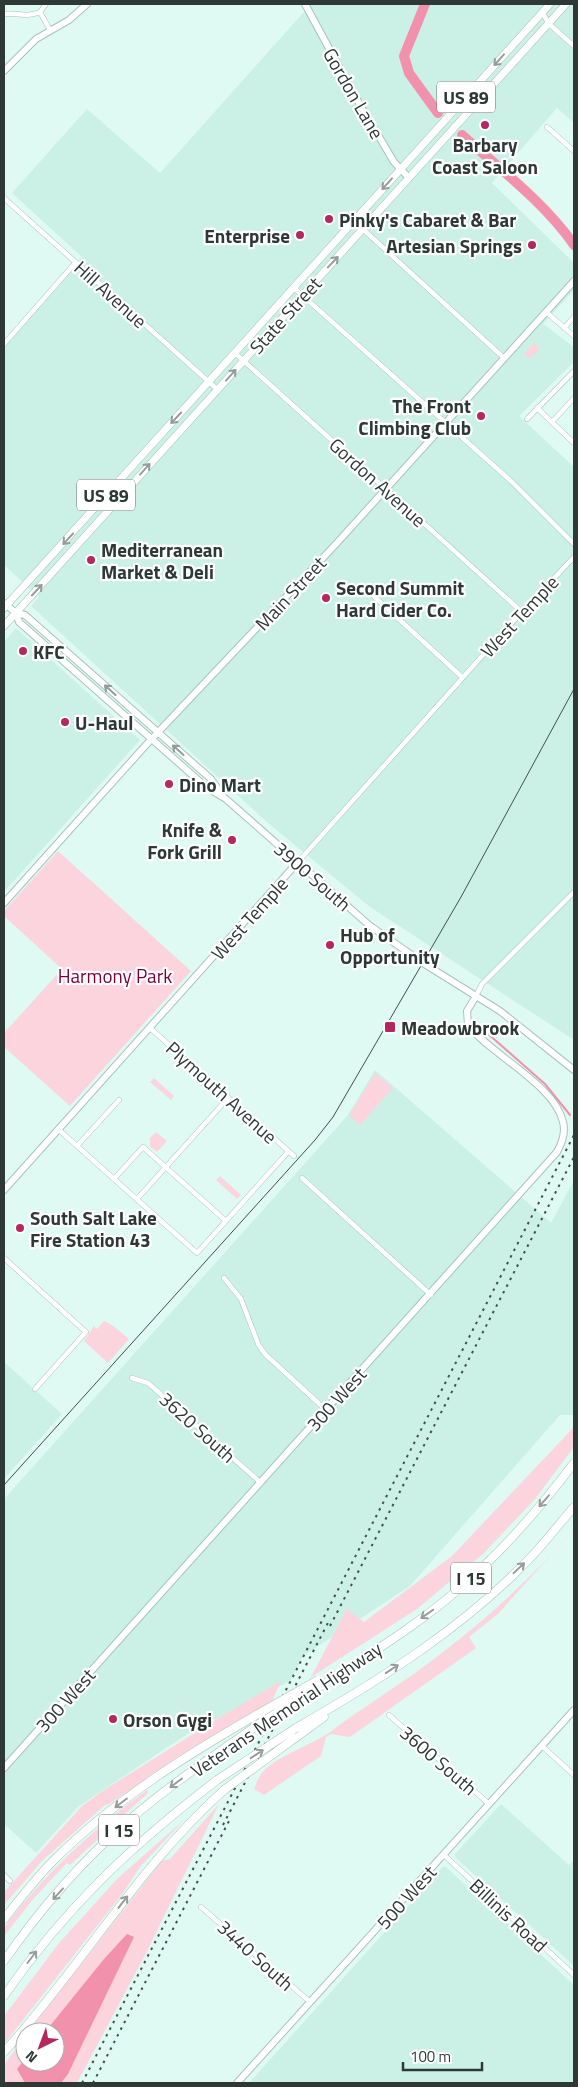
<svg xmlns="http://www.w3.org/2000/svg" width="578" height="2087" font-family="'Titillium Web',sans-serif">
<rect width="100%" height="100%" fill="#defaf3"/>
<path fill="#cbf1e7" d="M 311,4 L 574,4 L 574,123 L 557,108 L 492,183 L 574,263 L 574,290 L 543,324 L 574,347 L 574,362 L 519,416 L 574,467 L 574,1040 L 370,907 L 268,823 L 31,606 L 39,597 L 4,565 L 4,346 L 82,257 L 12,193 L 87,109 L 160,173 Z
M 16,628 L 140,740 L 4,892 L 4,642 Z
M 375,1070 L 551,1223 L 574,1180 L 574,1415 L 560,1415 L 410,1586 L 303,1656 L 290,1681 L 189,1733 L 79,1806 L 36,1853 L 4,1824 L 4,1499 L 348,1115 Z
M 4,1362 L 62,1414 L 4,1479 Z
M 501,1804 L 569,1865 L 574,1860 L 574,1966 L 455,1857 L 455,1854 Z
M 443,1867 L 446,1867 L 574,1985 L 574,2083 L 249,2083 Z"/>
<path fill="#fcd4dd" d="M 534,343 L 540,349 L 529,359 L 524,354 Z
M 58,851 L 191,971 L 70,1106 L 4,1047 L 4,1033 L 62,969 L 4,916 L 4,911 Z
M 375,1073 L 393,1088 L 360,1125 L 349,1115 Z
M 154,1078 L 174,1096 L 171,1100 L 150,1082 Z
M 156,1132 L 167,1141 L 157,1152 L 150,1146 L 150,1138 Z
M 220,1176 L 241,1195 L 237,1199 L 216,1180 Z
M 104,1321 L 112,1325 L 129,1339 L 108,1363 L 84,1341 L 94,1326 L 97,1329 Z
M 574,1427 L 574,1447 L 535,1499 L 484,1553 L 417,1609 L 311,1677 L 347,1609 L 364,1622 L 452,1556 Z
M 574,1529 L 498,1614 L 469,1637 L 476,1648 L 350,1737 L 331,1734 L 326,1737 L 321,1756 L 264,1795 L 254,1789 C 256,1784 259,1777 262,1773 C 274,1757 314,1744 330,1732 C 355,1713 382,1696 408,1678 C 470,1634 525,1586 574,1529 Z
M 281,1681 L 272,1701 L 181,1755 L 109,1804 L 105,1805 L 43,1860 L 4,1905 L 4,1892 L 82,1806 L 104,1790 L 225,1714 Z
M 147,1790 L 148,1793 L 70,1865 L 67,1863 L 34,1898 L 4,1936 L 4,1929 L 8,1922 C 48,1871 94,1828 147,1790 Z
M 219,1804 L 145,1955 L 77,2083 L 4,2083 L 4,2065 L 25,2036 L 25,2062 L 55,2062 L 55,2032 L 28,2032 L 162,1861 L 170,1859 Z
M 184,1820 L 140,1867 L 123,1893 L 4,2044 L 4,2016 L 59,1943 L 118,1878 Z"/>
<path fill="#f191ac" d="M 127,1934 L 134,1937 L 68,2074 L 61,2083 L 25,2083 L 17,2069 L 25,2059 L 25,2062 L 55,2062 L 55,2032 L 45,2032 L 104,1959 Z"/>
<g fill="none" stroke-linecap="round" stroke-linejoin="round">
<path stroke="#f191ac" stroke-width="2" d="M 478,1025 L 545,1084 L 570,1115"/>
<path stroke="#f191ac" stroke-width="10" d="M 425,4 L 404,56 L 409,73 L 438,113
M 462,135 C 499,168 546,204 574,245"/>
<defs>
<path id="street" d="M 40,12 L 46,4
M 542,12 L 549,24 L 574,46
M 4,14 C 19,12 25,18 40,12 L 50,30
M 547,127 L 574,151
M 4,198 L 218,390
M 354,221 L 504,358
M 294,288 L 511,481 L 574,544
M 546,312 L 574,336
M 564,328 L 574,317
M 4,344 L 76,262
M 235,353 L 522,612
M 537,408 L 574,443
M 527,419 L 574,371
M 552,422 L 574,398
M 366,589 L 462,677
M 297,863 L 508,627 L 574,557
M 476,996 L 482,984 L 574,892
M 150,1028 L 294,1156
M 58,1129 L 197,1253 L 288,1152
M 77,1146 L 119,1100
M 302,1178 L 431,1295
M 114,1179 L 143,1147 L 226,1221
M 137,1199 L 228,1098
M 4,1258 L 86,1332 L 35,1389
M 224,1278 L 241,1299 L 259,1346 L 266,1355 L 326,1410
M 132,1378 L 148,1383 L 261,1483
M 389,1715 L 489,1804
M 542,1746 L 574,1775
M 444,1855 L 574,1975
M 4,1875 L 10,1881
M 201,1907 L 310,2002"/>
<path id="secondary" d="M 305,4 L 356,98 L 394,162 L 409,178
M 4,71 L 36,39 L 69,20 L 87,4
M 4,603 L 16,613 L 25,615 L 211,779 L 223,796
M 16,613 L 19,622 L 206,787 L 226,799 L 369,925 L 423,963 L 500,1011 L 574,1070
M 4,903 L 146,745 L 336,544 L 574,281
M 4,1190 L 297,863
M 4,1768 L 557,1152 C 562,1143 566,1133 563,1122 C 555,1085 490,1054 468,1025 L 467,1011 L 476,996
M 237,2083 L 574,1710"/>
<path id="primary" d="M 4,608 L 550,4
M 4,626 L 566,4"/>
<path id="highway" d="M 322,1685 C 373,1652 426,1620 470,1579 C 509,1544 543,1504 574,1463
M 296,1728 C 380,1680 465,1627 532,1556 C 547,1540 560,1523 574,1507
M 295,1738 L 324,1717
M 4,1919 C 20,1899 35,1879 53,1861 C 115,1799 190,1753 265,1710
M 4,1961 C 39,1911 81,1862 127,1822 C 168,1786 214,1756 259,1724
M 4,1996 C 66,1907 131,1846 217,1780
M 4,2052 C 81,1967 139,1866 224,1790"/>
</defs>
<use href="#street" stroke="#a8c3bb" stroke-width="5.5"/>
<use href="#secondary" stroke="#a8c3bb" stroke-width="8"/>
<use href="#primary" stroke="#a8c3bb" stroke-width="8"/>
<use href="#highway" stroke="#a8c3bb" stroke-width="9"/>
<use href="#street" stroke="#fff" stroke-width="4.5"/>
<use href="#secondary" stroke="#fff" stroke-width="6"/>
<use href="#primary" stroke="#fff" stroke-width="7"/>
<use href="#highway" stroke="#fff" stroke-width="8"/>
<path stroke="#43504c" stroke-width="1" d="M 4,1485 L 315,1140 L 333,1117 L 461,897 L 574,689"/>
<path stroke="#43504c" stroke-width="2" stroke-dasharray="2.5 5" stroke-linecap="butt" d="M 330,1626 L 574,1157
M 223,1825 L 330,1619
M 82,2083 L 574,1135
M 93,2083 L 229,1821"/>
<defs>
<path id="highway-bridge" d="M 265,1710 L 318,1680
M 259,1724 L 322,1685
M 217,1780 L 296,1728
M 224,1790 L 295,1738"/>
</defs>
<use href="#highway-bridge" stroke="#a8c3bb" stroke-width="9" stroke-linecap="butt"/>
<use href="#highway-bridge" stroke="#fff" stroke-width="8"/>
</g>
<defs><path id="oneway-shaft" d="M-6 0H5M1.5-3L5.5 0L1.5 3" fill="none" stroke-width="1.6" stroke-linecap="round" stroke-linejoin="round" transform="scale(1.25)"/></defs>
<g stroke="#969c9a">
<use href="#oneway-shaft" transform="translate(499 60) rotate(132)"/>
<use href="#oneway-shaft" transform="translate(387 184) rotate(132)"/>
<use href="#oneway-shaft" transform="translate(333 262) rotate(-46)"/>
<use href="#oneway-shaft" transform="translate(231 375) rotate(-48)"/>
<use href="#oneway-shaft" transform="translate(176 418) rotate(133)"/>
<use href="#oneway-shaft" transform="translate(145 469) rotate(-48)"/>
<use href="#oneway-shaft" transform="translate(68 539) rotate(133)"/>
<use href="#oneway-shaft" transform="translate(37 590) rotate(-47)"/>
<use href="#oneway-shaft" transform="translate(110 690) rotate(-138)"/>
<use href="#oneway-shaft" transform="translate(178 750) rotate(-138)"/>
<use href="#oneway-shaft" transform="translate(544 1501) rotate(131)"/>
<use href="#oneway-shaft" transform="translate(519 1568) rotate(-43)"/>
<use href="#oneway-shaft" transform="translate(427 1614) rotate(145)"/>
<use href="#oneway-shaft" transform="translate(392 1669) rotate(-34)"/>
<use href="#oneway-shaft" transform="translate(257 1754) rotate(-33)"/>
<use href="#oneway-shaft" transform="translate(176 1783) rotate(143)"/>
<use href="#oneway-shaft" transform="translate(121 1803) rotate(143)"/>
<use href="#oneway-shaft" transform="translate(58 1894) rotate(132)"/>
<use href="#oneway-shaft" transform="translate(123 1902) rotate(-52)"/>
<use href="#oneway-shaft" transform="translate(32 1957) rotate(-53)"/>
</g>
<g fill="#b4275f" stroke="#fff" stroke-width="2">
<circle cx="485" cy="125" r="5"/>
<circle cx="329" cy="219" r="5"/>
<circle cx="300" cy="235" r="5"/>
<circle cx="532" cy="245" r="5"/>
<circle cx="481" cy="416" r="5"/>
<circle cx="91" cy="560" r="5"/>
<circle cx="326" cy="598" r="5"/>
<circle cx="23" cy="651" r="5"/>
<circle cx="65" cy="722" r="5"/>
<circle cx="169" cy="784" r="5"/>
<circle cx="232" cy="840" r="5"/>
<circle cx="330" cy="945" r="5"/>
<rect x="384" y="1021" width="12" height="12" rx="2.5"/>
<circle cx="20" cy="1228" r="5"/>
<circle cx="113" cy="1719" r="5"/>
</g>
<g text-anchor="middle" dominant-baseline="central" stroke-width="4.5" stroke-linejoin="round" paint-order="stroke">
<g fill="#fff" stroke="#6d7472" stroke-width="1">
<rect x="437" y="81.5" width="58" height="31" rx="4"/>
<rect x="77" y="479.5" width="58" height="31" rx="4"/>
<rect x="451" y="1562.5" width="40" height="31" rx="4"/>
<rect x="99" y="1814.5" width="40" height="31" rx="4"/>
</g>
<g font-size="18" font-weight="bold" fill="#2e3936">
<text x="466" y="97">US 89</text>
<text x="106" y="495">US 89</text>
<text x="471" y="1578">I 15</text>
<text x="119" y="1830">I 15</text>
</g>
<g font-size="19" fill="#2e3936" stroke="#fff">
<text transform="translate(354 93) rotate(60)">Gordon Lane</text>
<text transform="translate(111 294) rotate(42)">Hill Avenue</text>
<text transform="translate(285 315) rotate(-48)">State Street</text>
<text transform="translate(378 482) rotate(42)">Gordon Avenue</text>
<text transform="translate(290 593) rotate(-47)">Main Street</text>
<text transform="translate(519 616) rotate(-47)">West Temple</text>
<text transform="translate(313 876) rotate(41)">3900 South</text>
<text transform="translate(249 918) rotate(-48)">West Temple</text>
<text transform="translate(222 1092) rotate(42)">Plymouth Avenue</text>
<text transform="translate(336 1399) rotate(-48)">300 West</text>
<text transform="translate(198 1427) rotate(42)">3620 South</text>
<text transform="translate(65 1700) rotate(-48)">300 West</text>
<text transform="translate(286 1709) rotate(-34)">Veterans Memorial Highway</text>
<text transform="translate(439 1760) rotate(41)">3600 South</text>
<text transform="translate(406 1897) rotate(-48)">500 West</text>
<text transform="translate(509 1915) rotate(43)">Billinis Road</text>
<text transform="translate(256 1955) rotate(42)">3440 South</text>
</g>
<g font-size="19" font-weight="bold" fill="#2e3936" stroke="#fff" text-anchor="start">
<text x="485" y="144" text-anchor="middle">Barbary<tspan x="485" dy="22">Coast Saloon</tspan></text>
<text x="339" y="219">Pinky's Cabaret &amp; Bar</text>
<text x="290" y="235" text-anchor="end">Enterprise</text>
<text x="522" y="245" text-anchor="end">Artesian Springs</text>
<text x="471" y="405" text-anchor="end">The Front<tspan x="471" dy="22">Climbing Club</tspan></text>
<text x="101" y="549">Mediterranean<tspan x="101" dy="22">Market &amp; Deli</tspan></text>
<text x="336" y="587">Second Summit<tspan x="336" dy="22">Hard Cider Co.</tspan></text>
<text x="33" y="651">KFC</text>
<text x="75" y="722">U-Haul</text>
<text x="179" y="784">Dino Mart</text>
<text x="222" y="829" text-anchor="end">Knife &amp;<tspan x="222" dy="22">Fork Grill</tspan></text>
<text x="340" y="934">Hub of<tspan x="340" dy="22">Opportunity</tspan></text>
<text x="401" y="1027">Meadowbrook</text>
<text x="30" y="1217">South Salt Lake<tspan x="30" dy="22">Fire Station 43</tspan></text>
<text x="123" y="1719">Orson Gygi</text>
</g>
<g font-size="19" fill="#780039" stroke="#fff">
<text x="115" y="975">Harmony Park</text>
</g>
</g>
<rect width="578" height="2087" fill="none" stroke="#2e3936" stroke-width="10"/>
<g transform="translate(40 2047) rotate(222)"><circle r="24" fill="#ffffff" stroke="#abb0af"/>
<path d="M0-4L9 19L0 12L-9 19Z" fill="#b4275f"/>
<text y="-8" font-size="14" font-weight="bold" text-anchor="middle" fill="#2e3936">N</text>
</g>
<path d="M403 2062v8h79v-8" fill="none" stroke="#2e3936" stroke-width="2.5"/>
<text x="410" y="2062" font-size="15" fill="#2e3936" stroke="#ffffff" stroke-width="4" paint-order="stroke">100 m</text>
</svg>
